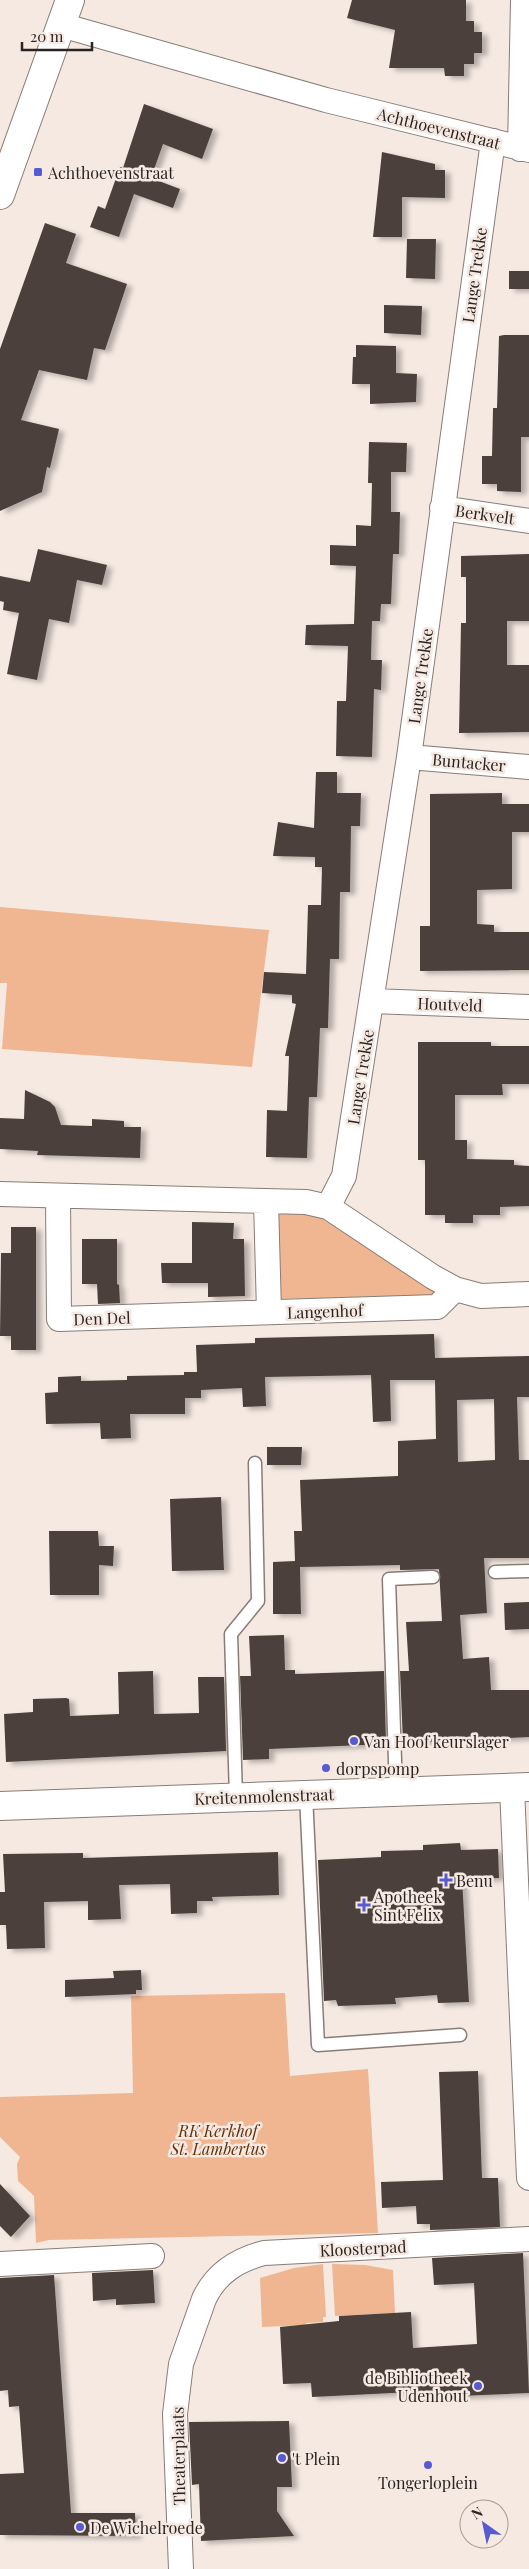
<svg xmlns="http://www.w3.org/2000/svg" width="529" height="2569" font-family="'Playfair Display',serif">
<defs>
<filter id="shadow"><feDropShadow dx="5.5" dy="3" stdDeviation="2.5" flood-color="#0004"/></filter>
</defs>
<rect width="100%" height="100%" fill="#f6e9e2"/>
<path fill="#f0b692" d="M 0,907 L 269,930 L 252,1067 L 2,1049 L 7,983 L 0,983 Z
M 275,1212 L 300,1212 L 322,1217 L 436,1292 L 435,1295 L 277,1299 Z
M 285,1993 L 290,2076 L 368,2069 L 378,2233 L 49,2240 L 36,2243 L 34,2196 L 18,2181 L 17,2164 L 20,2157 L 0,2137 L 0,2097 L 133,2093 L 131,1996 Z
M 323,2264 L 326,2317 L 323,2317 L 323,2322 L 306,2323 L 306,2325 L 262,2327 L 260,2278 L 294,2268 Z
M 332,2264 L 365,2265 L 393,2270 L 395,2313 L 335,2316 Z"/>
<path fill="#4b413b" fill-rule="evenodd" filter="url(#shadow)" d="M 352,0 L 466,0 L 466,21 L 474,21 L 474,32 L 482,32 L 482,53 L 474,53 L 474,64 L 464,64 L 464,76 L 445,76 L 444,68 L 389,68 L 395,30 L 347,18 Z
M 144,104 L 213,129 L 202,159 L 163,144 L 151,178 L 180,189 L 173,208 L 134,194 L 119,237 L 90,227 L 98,206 L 105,209 L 120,167 L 123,168 Z
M 382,152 L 435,164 L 435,170 L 445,170 L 445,198 L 402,197 L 402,237 L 373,237 Z
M 45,223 L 76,234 L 66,263 L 127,284 L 105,350 L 94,348 L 87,380 L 39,370 L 21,420 L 59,429 L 50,468 L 47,467 L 42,492 L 0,511 L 0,349 Z
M 407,239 L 436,239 L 435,279 L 406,278 Z
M 509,271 L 529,271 L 529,289 L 509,289 Z
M 384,305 L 422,306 L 421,335 L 384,333 Z
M 504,335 L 529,335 L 529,437 L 521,437 L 521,492 L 497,491 L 497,484 L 482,484 L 482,456 L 492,456 L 493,408 L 497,408 L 499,336 Z
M 356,345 L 396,346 L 396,373 L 417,374 L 416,402 L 370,404 L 370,384 L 352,384 L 353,357 L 356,357 Z
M 369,442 L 407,443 L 406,472 L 391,472 L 391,512 L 400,512 L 399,554 L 393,554 L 391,604 L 381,604 L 380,621 L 372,621 L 371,660 L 382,660 L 381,690 L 374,689 L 372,757 L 336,756 L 337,701 L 346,701 L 348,646 L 305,645 L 306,625 L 354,624 L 356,566 L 330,565 L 330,545 L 356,546 L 356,525 L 371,526 L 372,483 L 368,483 Z
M 38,549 L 107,565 L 102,585 L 77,580 L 69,623 L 49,619 L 37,680 L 7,674 L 19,613 L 3,610 L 4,602 L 0,601 L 0,576 L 30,582 Z
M 529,554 L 529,621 L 507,621 L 507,665 L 529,665 L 529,732 L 459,733 L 461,623 L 466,623 L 466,577 L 461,577 L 461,556 Z
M 316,772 L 337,772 L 337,793 L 361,793 L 360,826 L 351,826 L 350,892 L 340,892 L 339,959 L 330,959 L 328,1028 L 320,1028 L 317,1097 L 309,1097 L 307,1158 L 266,1157 L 267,1110 L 287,1111 L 289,1056 L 285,1056 L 296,1004 L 292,1003 L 292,995 L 262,993 L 264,972 L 306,974 L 308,905 L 321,905 L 322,867 L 315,867 L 315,857 L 273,856 L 278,822 L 314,828 Z
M 502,793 L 502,804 L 529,804 L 529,832 L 512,832 L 512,889 L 477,890 L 477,924 L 494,925 L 494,932 L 529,932 L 529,970 L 420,971 L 420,926 L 430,926 L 430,794 Z
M 418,1042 L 491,1042 L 491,1046 L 529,1046 L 529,1084 L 502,1084 L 503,1095 L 455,1095 L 455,1140 L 467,1140 L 467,1159 L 514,1160 L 514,1165 L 529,1166 L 529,1206 L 500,1207 L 500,1215 L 473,1215 L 473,1223 L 445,1223 L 445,1215 L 425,1215 L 425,1160 L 418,1160 Z
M 25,1090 L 50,1102 L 55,1107 L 61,1125 L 92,1126 L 92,1119 L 124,1121 L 124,1127 L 141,1127 L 140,1158 L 37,1155 L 38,1151 L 0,1149 L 0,1118 L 24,1119 Z
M 192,1222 L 234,1223 L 233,1239 L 244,1239 L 245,1296 L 208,1297 L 208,1283 L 162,1283 L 161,1263 L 192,1263 Z
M 11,1227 L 36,1227 L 36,1350 L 11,1350 L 11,1336 L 0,1336 L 1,1253 L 11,1253 Z
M 82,1239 L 117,1239 L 117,1284 L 119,1285 L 120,1303 L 98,1304 L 97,1284 L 82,1284 Z
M 434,1334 L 435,1358 L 529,1356 L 529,1397 L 517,1397 L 519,1460 L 529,1460 L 529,1558 L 484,1558 L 487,1613 L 460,1615 L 463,1659 L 489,1657 L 491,1690 L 529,1690 L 529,1737 L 403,1743 L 400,1671 L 409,1671 L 406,1622 L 442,1621 L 439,1569 L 400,1570 L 400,1565 L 300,1567 L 301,1614 L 273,1614 L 273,1562 L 295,1561 L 294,1531 L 302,1531 L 300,1480 L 398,1476 L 398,1441 L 436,1439 L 435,1380 L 390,1380 L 391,1421 L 373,1422 L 371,1375 L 265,1377 L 266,1406 L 243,1407 L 242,1388 L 201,1390 L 201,1398 L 185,1398 L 185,1414 L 130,1414 L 131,1438 L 101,1439 L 100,1423 L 46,1424 L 45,1393 L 58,1392 L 58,1377 L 81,1376 L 81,1381 L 127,1380 L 127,1376 L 184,1375 L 184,1372 L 197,1372 L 196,1345 L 255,1343 L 255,1338 ZM 494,1399 L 495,1460 L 458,1462 L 457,1400 Z
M 267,1447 L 302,1447 L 301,1465 L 267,1465 Z
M 221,1497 L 224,1570 L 172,1571 L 170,1499 Z
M 49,1531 L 98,1531 L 99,1546 L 114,1546 L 113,1566 L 99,1565 L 99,1595 L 50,1595 Z
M 529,1602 L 529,1629 L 505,1630 L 504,1603 Z
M 284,1635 L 285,1670 L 295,1670 L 295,1674 L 384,1671 L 386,1744 L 269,1749 L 269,1759 L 243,1760 L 240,1676 L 251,1676 L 249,1636 Z
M 153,1671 L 154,1714 L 199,1713 L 198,1677 L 224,1677 L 226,1751 L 6,1762 L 4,1714 L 33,1712 L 33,1699 L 66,1698 L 69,1699 L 70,1716 L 119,1714 L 118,1672 Z
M 460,1843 L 461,1850 L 498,1849 L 499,1878 L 462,1879 L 469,2002 L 438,2003 L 437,1995 L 395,1998 L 396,2004 L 338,2006 L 336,2000 L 324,2001 L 318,1860 L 381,1857 L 381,1851 L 423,1850 L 423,1845 Z
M 278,1852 L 279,1895 L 212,1897 L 213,1901 L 197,1901 L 197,1913 L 171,1914 L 170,1884 L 119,1885 L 121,1919 L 88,1920 L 88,1901 L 44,1902 L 45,1948 L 7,1949 L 6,1925 L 0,1925 L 0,1892 L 5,1892 L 3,1854 L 83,1853 L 83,1858 Z
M 141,1970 L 142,1990 L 136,1990 L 136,1994 L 65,1997 L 65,1980 L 114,1978 L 113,1971 Z
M 478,2071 L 482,2178 L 498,2178 L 500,2227 L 430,2230 L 430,2224 L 417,2224 L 416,2206 L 382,2208 L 381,2182 L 443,2180 L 439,2072 Z
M 0,2184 L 30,2216 L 11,2237 L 0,2226 Z
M 523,2253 L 529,2393 L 433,2397 L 432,2391 L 312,2397 L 311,2383 L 283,2384 L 280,2327 L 339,2321 L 339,2316 L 411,2312 L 413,2348 L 477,2344 L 474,2283 L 434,2285 L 432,2258 Z
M 153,2270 L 155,2303 L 116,2305 L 116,2299 L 93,2301 L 92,2273 Z
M 54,2275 L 71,2513 L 135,2513 L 136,2536 L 0,2535 L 0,2474 L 24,2473 L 19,2406 L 9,2407 L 8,2390 L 0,2391 L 0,2278 Z
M 289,2421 L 292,2487 L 277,2487 L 277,2511 L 294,2536 L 201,2541 L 199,2484 L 192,2485 L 189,2422 Z"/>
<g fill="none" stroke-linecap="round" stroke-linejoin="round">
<defs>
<path id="service" d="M 495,1572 L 529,1571
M 396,1791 L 389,1579 L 433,1577
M 306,1795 L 318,2045 L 460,2035
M 236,1797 L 231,1634 L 258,1601 L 255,1463"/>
<path id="minor" d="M 61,25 L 326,100 L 529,150
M 520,149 L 523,0
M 442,508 L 529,521
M 409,757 L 529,767
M 372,1001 L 529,1007
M 0,1194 L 306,1202 L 328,1207 L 433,1277 L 455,1289 L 481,1296 L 529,1294
M 58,1196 L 59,1319 L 437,1307 L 455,1289
M 266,1201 L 269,1312
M 328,1207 L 344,1176 L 409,757 L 493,141
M 512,1788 L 529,2178
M 0,2264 L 152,2256
M 181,2569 L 175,2414 L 181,2364 L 204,2299 C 216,2273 237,2260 264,2253 L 529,2239"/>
<path id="tertiary" d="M 0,195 L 70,0
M 0,1806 L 529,1787"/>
</defs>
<use href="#service" stroke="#887d76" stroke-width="15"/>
<use href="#minor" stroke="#887d76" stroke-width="26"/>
<use href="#tertiary" stroke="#887d76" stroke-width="30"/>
<use href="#service" stroke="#fff" stroke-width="12"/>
<use href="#minor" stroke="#fff" stroke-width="24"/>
<use href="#tertiary" stroke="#fff" stroke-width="28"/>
</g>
<g fill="#565bd2" stroke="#f6e9e2" stroke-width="2">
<rect x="33" y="167" width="10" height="10" rx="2.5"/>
<circle cx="354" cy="1741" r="5"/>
<circle cx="326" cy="1768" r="5"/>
<path d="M443.5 1872.5h5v5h5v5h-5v5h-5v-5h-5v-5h5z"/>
<path d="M361.5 1897.5h5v5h5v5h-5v5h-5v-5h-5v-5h5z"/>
<circle cx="478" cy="2386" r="5"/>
<circle cx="282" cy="2458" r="5"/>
<circle cx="428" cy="2465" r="5"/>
<circle cx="80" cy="2527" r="5"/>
</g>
<g text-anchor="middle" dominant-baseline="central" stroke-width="5" stroke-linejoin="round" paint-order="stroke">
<g font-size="16" fill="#292422" stroke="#f6e9e2">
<text transform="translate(439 128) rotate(14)">Achthoevenstraat</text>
<text transform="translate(474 275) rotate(-82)">Lange Trekke</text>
<text transform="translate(485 514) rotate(8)">Berkvelt</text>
<text transform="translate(420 676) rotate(-82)">Lange Trekke</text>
<text transform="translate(469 762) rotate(5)">Buntacker</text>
<text transform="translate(450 1004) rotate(2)">Houtveld</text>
<text transform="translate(360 1077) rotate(-81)">Lange Trekke</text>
<text transform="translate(325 1311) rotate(-2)">Langenhof</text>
<text transform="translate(102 1318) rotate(-2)">Den Del</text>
<text transform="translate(264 1796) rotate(-2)">Kreitenmolenstraat</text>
<text transform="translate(363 2248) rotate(-3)">Kloosterpad</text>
<text transform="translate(178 2456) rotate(-91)">Theaterplaats</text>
</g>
<g font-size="16" fill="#292422" stroke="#f6e9e2" text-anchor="start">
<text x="48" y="172">Achthoevenstraat</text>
<text x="364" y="1741">Van Hoof keurslager</text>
<text x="336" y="1768">dorpspomp</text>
<text x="456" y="1880">Benu</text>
<text x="374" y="1896">Apotheek<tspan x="374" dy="18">Sint Felix</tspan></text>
<text x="468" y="2377" text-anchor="end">de Bibliotheek<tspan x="468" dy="18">Udenhout</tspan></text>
<text x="292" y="2458">'t Plein</text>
<text x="428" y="2482" text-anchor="middle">Tongerloplein</text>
<text x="90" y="2527">De Wichelroede</text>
</g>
<g font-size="16" font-style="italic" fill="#663005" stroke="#f6e9e2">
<text x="218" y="2130">RK Kerkhof<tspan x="218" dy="18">St. Lambertus</tspan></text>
</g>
</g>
<g transform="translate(484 2524) rotate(327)"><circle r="24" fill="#f6e9e2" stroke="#a49a95"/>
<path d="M0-4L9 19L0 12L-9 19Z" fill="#565bd2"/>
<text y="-8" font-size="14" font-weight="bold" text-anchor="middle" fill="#292422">N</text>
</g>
<path d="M22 42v8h70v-8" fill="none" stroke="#292422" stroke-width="2.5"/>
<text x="30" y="42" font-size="15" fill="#292422" stroke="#f6e9e2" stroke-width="4" paint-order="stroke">20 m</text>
</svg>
